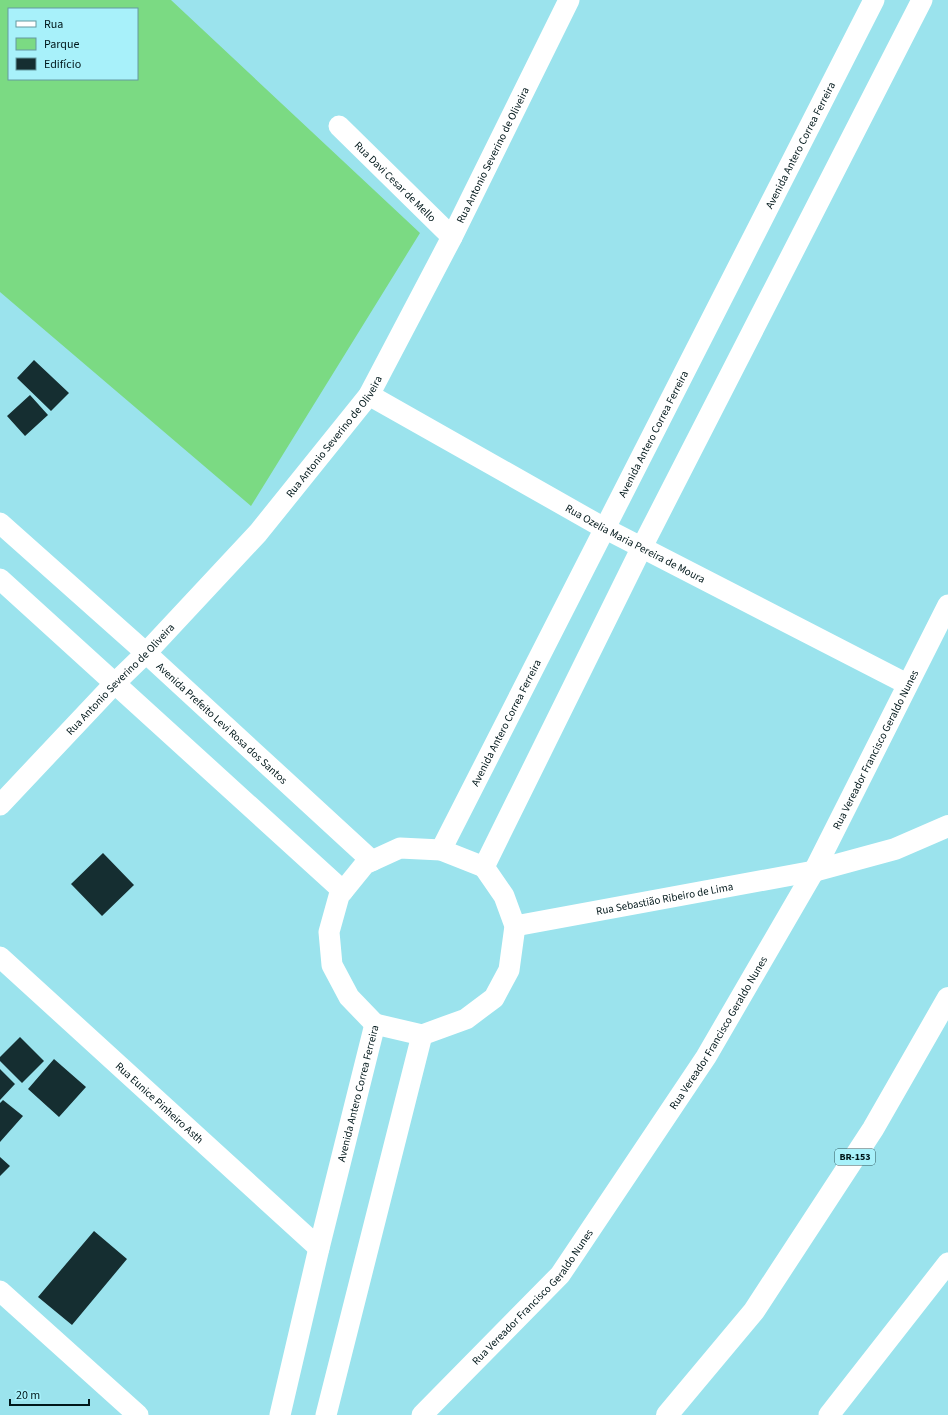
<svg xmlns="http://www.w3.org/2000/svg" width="948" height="1415" font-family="'Source Sans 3',sans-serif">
<rect width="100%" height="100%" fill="#9be3ed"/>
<path fill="#7bda83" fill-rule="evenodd" d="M 0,0 L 171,0 L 420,233 L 251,506 L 0,292 ZM 9,9 L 137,9 L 137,79 L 9,79 Z"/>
<path fill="#152e31" d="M 34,360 L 69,393 L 51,411 L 17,378 Z
M 30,395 L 48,415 L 25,436 L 7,416 Z
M 103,853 L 134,885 L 102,916 L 71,884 Z
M 20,1037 L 44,1061 L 22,1083 L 0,1061 L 0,1057 Z
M 54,1059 L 86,1087 L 59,1117 L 28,1089 Z
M 0,1069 L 15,1084 L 0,1100 Z
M 3,1100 L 23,1116 L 0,1142 L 0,1103 Z
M 0,1157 L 10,1166 L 0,1176 Z
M 94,1231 L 127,1259 L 72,1325 L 38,1297 Z"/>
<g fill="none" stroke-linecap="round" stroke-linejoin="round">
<g stroke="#fff" stroke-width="21">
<path id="s1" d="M 339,126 L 452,237"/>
<path id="s2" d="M 369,395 L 604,528 L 907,684"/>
<path id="s3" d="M 0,523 L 146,653 L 372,861"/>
<path d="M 0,579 L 343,891"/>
<path id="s4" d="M 0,805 L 116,682 L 146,653 L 258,533 L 369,395 L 452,237 L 569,0"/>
<path id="s5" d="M 441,850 L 874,0"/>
<path d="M 484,867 L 642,547 L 922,0"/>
<path id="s6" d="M 515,926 L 814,871"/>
<path id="s7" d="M 0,957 L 319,1248"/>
<path d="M 375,1024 L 349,997 L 332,965 L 329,932 L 339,896 L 365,864 L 400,848 L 441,850 L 484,867"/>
<path d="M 375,1024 L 422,1035"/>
<path d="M 422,1035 L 466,1019 L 494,998 L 509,970 L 515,926 L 504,896 L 484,867"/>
<path d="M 0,1291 L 138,1415"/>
<path id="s8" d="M 280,1415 L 319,1248 L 375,1024"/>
<path d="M 326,1415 L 422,1035"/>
<path id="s9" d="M 422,1415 L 560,1275 L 706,1057 L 814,871 L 948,605"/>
<path d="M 829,1415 L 948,1263"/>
</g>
<path stroke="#fff" stroke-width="22" d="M 814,871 L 895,849 L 948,826
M 667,1415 L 754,1311 L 873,1129 L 948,998"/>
</g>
<g text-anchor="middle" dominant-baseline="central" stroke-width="4" stroke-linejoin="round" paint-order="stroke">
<rect fill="#a8f1fa" stroke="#32585d" stroke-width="1" x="835" y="1149" width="40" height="16" rx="3"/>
<g font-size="10" font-weight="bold" fill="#00171a">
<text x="855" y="1157">BR-153</text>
</g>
<g font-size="11" fill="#00171a" stroke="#a8f1fa">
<text stroke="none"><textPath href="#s5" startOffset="791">Avenida Antero Correa Ferreira</textPath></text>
<text stroke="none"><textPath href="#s4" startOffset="822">Rua Antonio Severino de Oliveira</textPath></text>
<text stroke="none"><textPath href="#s1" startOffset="79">Rua Davi Cesar de Mello</textPath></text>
<text stroke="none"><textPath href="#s5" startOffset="467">Avenida Antero Correa Ferreira</textPath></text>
<text stroke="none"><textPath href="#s4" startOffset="498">Rua Antonio Severino de Oliveira</textPath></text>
<text stroke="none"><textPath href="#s2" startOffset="305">Rua Ozelia Maria Pereira de Moura</textPath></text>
<text stroke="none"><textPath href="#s4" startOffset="174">Rua Antonio Severino de Oliveira</textPath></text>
<text stroke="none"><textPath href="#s5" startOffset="143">Avenida Antero Correa Ferreira</textPath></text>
<text stroke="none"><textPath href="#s3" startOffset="299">Avenida Prefeito Levi Rosa dos Santos</textPath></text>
<text stroke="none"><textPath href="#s9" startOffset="810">Rua Vereador Francisco Geraldo Nunes</textPath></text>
<text stroke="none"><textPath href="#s6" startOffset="152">Rua Sebastião Ribeiro de Lima</textPath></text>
<text stroke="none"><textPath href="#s9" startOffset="486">Rua Vereador Francisco Geraldo Nunes</textPath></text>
<text stroke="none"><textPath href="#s8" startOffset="331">Avenida Antero Correa Ferreira</textPath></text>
<text stroke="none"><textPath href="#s7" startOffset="216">Rua Eunice Pinheiro Asth</textPath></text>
<text stroke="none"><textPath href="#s9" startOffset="162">Rua Vereador Francisco Geraldo Nunes</textPath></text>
</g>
</g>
<rect x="8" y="8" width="130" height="72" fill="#a8f1fa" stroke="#659aa0"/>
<rect x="16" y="21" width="20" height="6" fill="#ffffff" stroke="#659aa0"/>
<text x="44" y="28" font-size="12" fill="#00171a">Rua</text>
<rect x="16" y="38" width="20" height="12" fill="#7bda83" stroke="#659aa0"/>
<text x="44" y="48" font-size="12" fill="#00171a">Parque</text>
<rect x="16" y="58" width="20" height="12" fill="#152e31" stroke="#659aa0"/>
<text x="44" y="68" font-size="12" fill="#00171a">Edifício</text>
<path d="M10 1399v6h79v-6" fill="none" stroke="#00171a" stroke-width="2"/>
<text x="16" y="1399" font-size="12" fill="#00171a" stroke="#a8f1fa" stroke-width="3" paint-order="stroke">20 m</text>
</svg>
